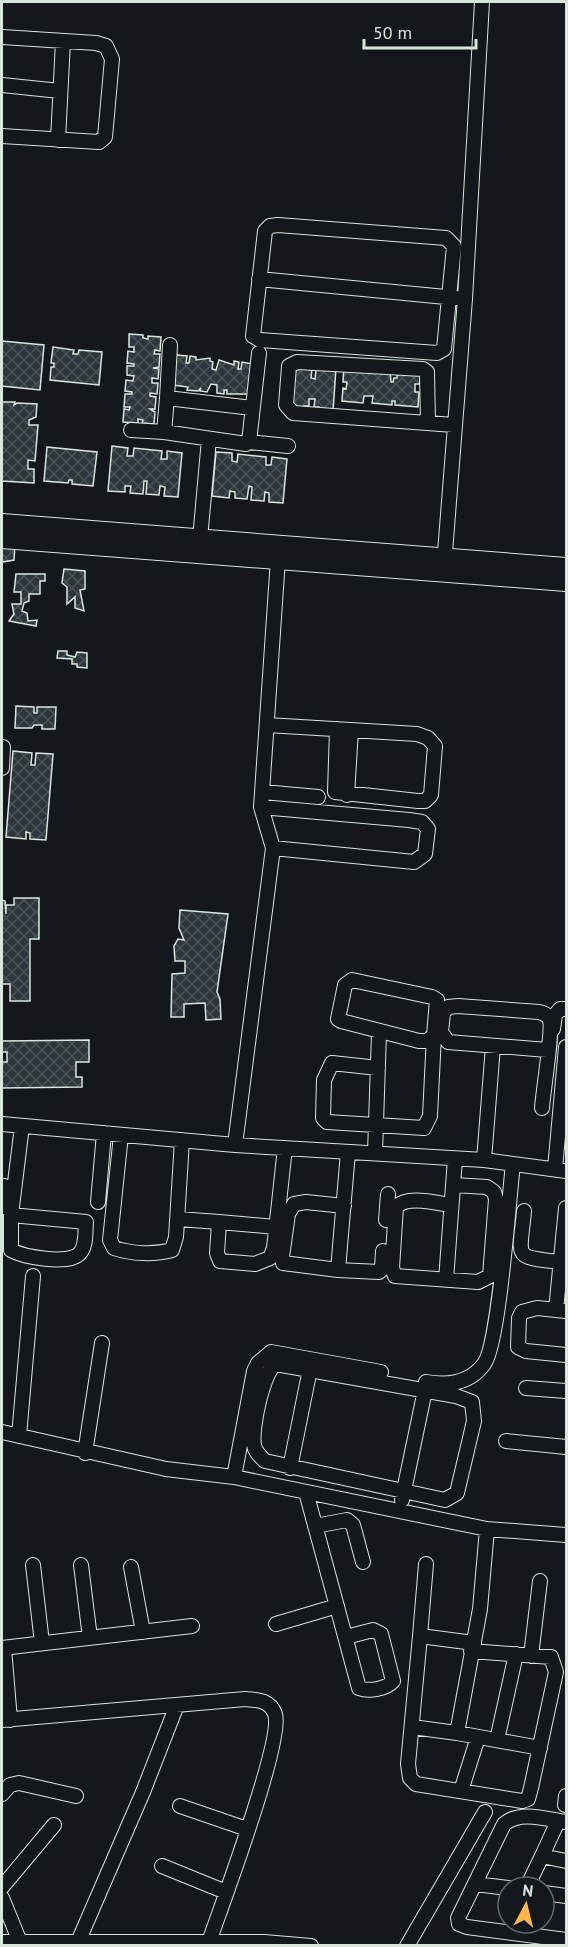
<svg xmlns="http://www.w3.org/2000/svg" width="568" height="1947" font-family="'PT Sans',sans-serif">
<defs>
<pattern id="building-cross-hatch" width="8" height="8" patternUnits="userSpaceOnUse" patternTransform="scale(1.5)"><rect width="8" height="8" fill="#2c363c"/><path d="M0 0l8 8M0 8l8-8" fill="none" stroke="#4a5358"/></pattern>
</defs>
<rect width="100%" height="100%" fill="#14181c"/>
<path fill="url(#building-cross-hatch)" stroke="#d8e6dc" stroke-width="1.5" d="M 129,334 L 143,335 L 143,338 L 148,339 L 148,336 L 161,337 L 160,351 L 155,350 L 154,354 L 160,354 L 159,367 L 153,368 L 159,369 L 158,379 L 152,378 L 152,383 L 158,383 L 157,394 L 150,393 L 150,396 L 156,397 L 155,409 L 150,409 L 155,412 L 154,424 L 142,423 L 143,420 L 138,419 L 138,423 L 123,422 L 124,409 L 129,410 L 130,407 L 124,407 L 125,394 L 132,394 L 132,392 L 125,391 L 126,380 L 133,381 L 134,376 L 127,375 L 127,366 L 134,366 L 134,364 L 127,363 L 128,351 L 134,352 L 134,347 L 129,347 Z
M 2,341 L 44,345 L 40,390 L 2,386 Z
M 53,347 L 74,350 L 73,354 L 78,354 L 79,350 L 102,352 L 99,385 L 50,380 L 51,367 L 54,367 L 54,363 L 51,363 Z
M 176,355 L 187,356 L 186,363 L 189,363 L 190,356 L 196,357 L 196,360 L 210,358 L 210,361 L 213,362 L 212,369 L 216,370 L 219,360 L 234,365 L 234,361 L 239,362 L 238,369 L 241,369 L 242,362 L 254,364 L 250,394 L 227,394 L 227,390 L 224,390 L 224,394 L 217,393 L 217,385 L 211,384 L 207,392 L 200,391 L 201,388 L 198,391 L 187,390 L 188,387 L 173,385 Z
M 293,365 L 312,369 L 311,378 L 315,379 L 316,370 L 336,368 L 333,411 L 319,410 L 319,407 L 314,407 L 315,399 L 309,399 L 309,406 L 304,406 L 304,409 L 290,408 Z
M 344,366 L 390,370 L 391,382 L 393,382 L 394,378 L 397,378 L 398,370 L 420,372 L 420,384 L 415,384 L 415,392 L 419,392 L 418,407 L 395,405 L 395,401 L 392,401 L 392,405 L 372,403 L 373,396 L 364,396 L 363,403 L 342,401 L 343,388 L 346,389 L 347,382 L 343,382 Z
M 2,402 L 15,402 L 14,405 L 17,403 L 37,404 L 36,417 L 29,420 L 29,425 L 38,425 L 35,461 L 28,460 L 28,469 L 34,469 L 34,483 L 2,481 Z
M 112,446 L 128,448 L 127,456 L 133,456 L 134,448 L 162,451 L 161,459 L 167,459 L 167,451 L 182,453 L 178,497 L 164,496 L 165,487 L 160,486 L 159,495 L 146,494 L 147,481 L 144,481 L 143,494 L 130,493 L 131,486 L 125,486 L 125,492 L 108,491 Z
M 47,447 L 97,452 L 93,486 L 72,484 L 72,480 L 69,480 L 68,483 L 44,481 Z
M 216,452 L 232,453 L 232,461 L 237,462 L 238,454 L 266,457 L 266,465 L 271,465 L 272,457 L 287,459 L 283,503 L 269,502 L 269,493 L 265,492 L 264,501 L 251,500 L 252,487 L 249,486 L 247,499 L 235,498 L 235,492 L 230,491 L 229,498 L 212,496 Z
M 2,542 L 15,544 L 14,560 L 2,562 Z
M 64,569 L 85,571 L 85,589 L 80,590 L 84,611 L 75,608 L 75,597 L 67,604 L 67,587 L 62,583 Z
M 16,574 L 45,574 L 45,581 L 40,581 L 40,594 L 29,594 L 29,601 L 24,603 L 22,611 L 27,613 L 28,621 L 37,620 L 36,626 L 9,621 L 14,614 L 12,604 L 21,604 L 21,592 L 14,592 Z
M 58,651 L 67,651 L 67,655 L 75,657 L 77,652 L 87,653 L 87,668 L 77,667 L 77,664 L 72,664 L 72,659 L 57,658 Z
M 16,706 L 34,707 L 34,713 L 37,713 L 37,707 L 56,707 L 55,729 L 42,729 L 42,725 L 34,725 L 32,728 L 15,728 Z
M 13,751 L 32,753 L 31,765 L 35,765 L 36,753 L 53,754 L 46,840 L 30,839 L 30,833 L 26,832 L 26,839 L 6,837 Z
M 14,898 L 39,898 L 39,939 L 30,939 L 30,1001 L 10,1001 L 10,984 L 2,984 L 2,900 L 5,901 L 6,914 L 6,905 L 14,905 Z
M 180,910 L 228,914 L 217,992 L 220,999 L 221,1019 L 206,1020 L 205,1003 L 184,1004 L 184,1017 L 171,1017 L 172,974 L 185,973 L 185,961 L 175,961 L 174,946 L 178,939 L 184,940 L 179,928 Z
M 89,1040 L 89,1062 L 76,1062 L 76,1077 L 82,1077 L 82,1087 L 2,1088 L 2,1062 L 7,1062 L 7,1052 L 2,1052 L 2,1041 Z"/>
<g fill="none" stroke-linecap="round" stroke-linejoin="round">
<defs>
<path id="street" d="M 2,37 L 96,43 L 106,46 L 112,59 L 105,137 L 99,142 L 2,136
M 2,85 L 60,91
M 58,140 L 63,41
M 278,225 L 446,238 L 454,246 L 444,349 L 437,353 L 260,340 L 253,336 L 265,231 L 270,226 Z
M 259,279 L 456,298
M 167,398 L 170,345
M 252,408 L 167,398 L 164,432 L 246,444 L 249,442 L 288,446
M 428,423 L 427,372 L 423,369 L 297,362 L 289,366 L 286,405 L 293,413 L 454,425
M 131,430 L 164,432
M 249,442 L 259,353
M 200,539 L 209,439
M 444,565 L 465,299 L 482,2
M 267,725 L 417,734 L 428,738 L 435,746 L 431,795 L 425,801 L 418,801 L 335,792 L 337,729
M 2,768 L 3,747
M 263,792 L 318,797
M 347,795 L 351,730
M 261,807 L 409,820 L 422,822 L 428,829 L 425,854 L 414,862 L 273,848
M 352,980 L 432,997 L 437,1000 L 434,1035 L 427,1041 L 419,1041 L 341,1021 L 338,1019 L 345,985 Z
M 553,1029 L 555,1015 L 560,1009 L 566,1009
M 378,1068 L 332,1063 L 324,1080 L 323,1118 L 327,1122 L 424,1128 L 430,1116 L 434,1035
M 542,1108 C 543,1092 553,1031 550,1020 C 548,1014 543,1013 539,1012 L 458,1006 L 448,1007 L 443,1013 L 441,1032 L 448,1042 L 547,1050
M 2,1124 L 235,1145 L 484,1160 L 566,1171
M 121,1135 L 110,1240 L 114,1248 C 132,1254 154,1255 172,1250 L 176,1237 L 182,1140
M 235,1145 L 273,848 L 261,807 L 278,559
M 375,1153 L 379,1033
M 484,1160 L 493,1046
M 555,1169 L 566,1047
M 98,1202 L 104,1133
M 451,1205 C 436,1203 407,1195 396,1207 L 392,1268 L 395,1276 L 478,1282 L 490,1276 L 496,1199 L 494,1192 L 487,1187 L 453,1185
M 344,1206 L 306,1202 L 294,1204 L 288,1214 L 282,1257 L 283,1263 L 338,1270 L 339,1258 L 348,1152
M 2,1207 L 4,1186
M 524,1211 C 520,1258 511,1257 561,1262
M 11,1215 L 86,1222 C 85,1231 87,1247 79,1254 C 68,1265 23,1257 11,1250 L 11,1215 L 22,1126
M 178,1219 L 219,1222 L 217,1253 L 220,1261 L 255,1264 L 270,1258 L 274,1248 L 285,1148
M 386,1220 L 388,1194
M 219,1222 L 276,1227
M 338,1270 L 379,1272 L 382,1269 L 383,1251
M 446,1280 L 455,1159
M 556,1310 L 566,1208
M 566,1311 L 537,1308 L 522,1312 L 519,1318 L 518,1347 L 526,1351 L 566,1355
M 276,1364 L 456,1396 L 472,1402 L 474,1421 L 457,1493 L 445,1500 L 265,1461 C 260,1456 255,1452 254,1445 C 251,1429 263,1371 276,1364 Z
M 426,1382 C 448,1386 470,1383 484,1364 C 499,1345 509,1197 513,1164
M 526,1388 L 566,1391
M 2,1432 L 166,1469 L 234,1477 L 487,1529 L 566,1535
M 19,1436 L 33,1276
M 506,1441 L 566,1447
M 85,1453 L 102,1343
M 290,1468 L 310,1369
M 234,1477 L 254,1371 L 258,1363 L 271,1352 L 381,1372
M 306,1492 L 359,1688 C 369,1692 386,1689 393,1681 L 381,1634 L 373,1630 L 346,1637
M 402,1500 L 425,1390
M 315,1526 L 347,1520 L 353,1525 L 363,1562
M 487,1529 L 480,1609 L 457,1733 L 540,1748
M 426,1564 L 420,1636 L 474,1643
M 33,1565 L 42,1643
M 81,1565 L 90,1638
M 131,1567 L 143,1632
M 276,1624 L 337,1606
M 420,1636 L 408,1764 L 410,1778 L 416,1784 L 522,1801 L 528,1799 L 531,1788 L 556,1672 L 551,1657 L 471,1651
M 2,1648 L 192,1626
M 4,1648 L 10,1720
M 531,1656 L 540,1581
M 2,1720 L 245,1699 C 258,1700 270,1700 275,1714 C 284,1739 221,1907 209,1942
M 412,1727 L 457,1733
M 497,1740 L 516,1654
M 461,1791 L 478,1737
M 2,1794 L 10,1785 L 19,1783 L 76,1796
M 565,1805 L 566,1796
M 180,1806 L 247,1829
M 558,1821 L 542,1856 L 566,1861
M 566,1822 C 547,1819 520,1810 504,1824 L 458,1918 L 459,1924 L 467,1927 L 566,1940
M 162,1866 L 226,1892
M 475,1884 L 508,1888
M 2,1887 L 54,1825
M 527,1887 L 542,1856
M 544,1893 L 566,1896
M 2,1898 L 20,1942
M 2,1942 L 264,1942 L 311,1946
M 78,1942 L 143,1792 L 177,1705
M 407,1946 L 485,1812"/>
<path id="secondary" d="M 2,524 L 566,568
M 2,538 L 566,581"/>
</defs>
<use href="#street" stroke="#d8e6dc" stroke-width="16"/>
<use href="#secondary" stroke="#d8e6dc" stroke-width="22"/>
<use href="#street" stroke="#14181c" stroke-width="14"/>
<use href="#secondary" stroke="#14181c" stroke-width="20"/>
</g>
<rect width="568" height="1947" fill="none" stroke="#d8e6dc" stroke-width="6"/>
<g transform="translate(526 1905) rotate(7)"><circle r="28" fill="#14181c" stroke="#626a69" stroke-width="1.5"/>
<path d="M0-4.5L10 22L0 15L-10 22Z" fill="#ffb74d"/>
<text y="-9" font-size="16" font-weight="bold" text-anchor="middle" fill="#d8e6dc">N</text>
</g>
<path d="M364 39v9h112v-9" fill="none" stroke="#d8e6dc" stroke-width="3"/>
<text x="373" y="39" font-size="18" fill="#d8e6dc" stroke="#14181c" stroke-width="4.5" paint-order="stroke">50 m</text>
</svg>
